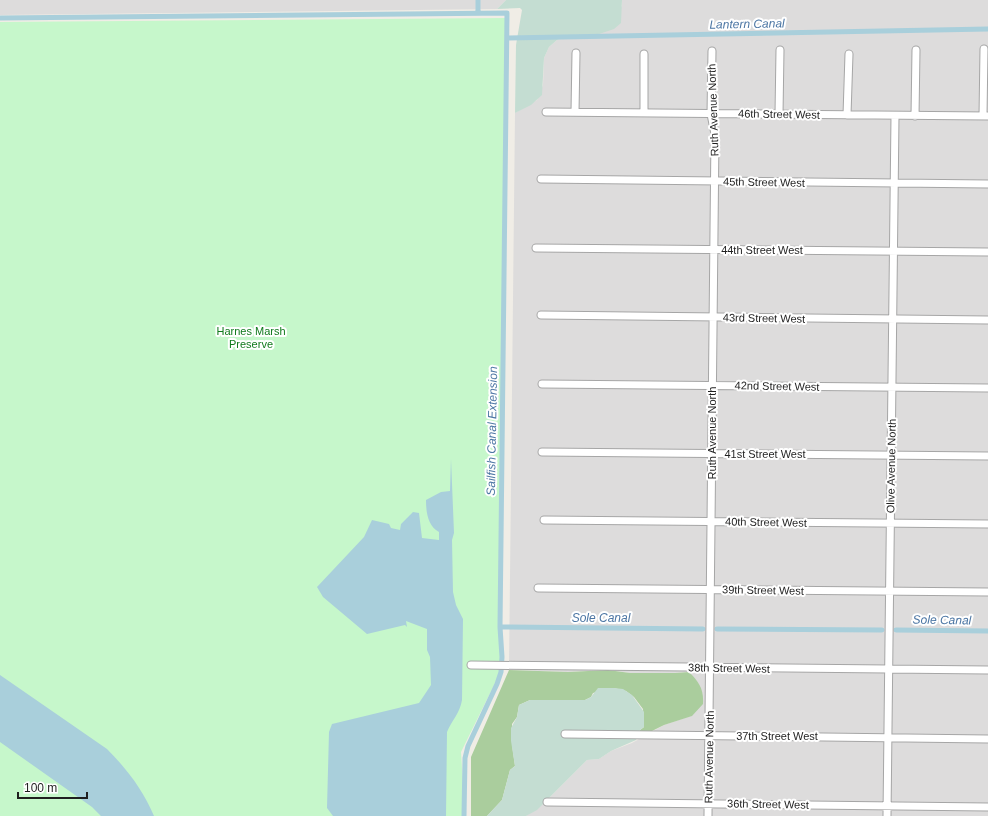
<svg xmlns="http://www.w3.org/2000/svg" width="988" height="816" font-family="Helvetica,sans-serif">
<rect width="100%" height="100%" fill="#f0ede6"/>
<path fill="#dddcdc" d="M 0,0 L 506,0 L 497,9 L 0,15 Z
M 622,0 L 988,0 L 988,816 L 526,816 L 545,802 L 587,760 L 599,759 L 611,751 L 632,743 L 664,725 L 691,716 L 689,672 L 675,673 L 630,673 L 608,670 L 568,672 L 509,670 L 515,113 L 537,100 L 543,85 L 544,58 L 549,47 L 557,40 L 563,38 L 596,35 L 622,6 Z"/>
<path fill="#aacd9d" d="M 509,670 L 568,672 L 608,670 L 630,673 L 675,673 L 689,672 C 699,682 704,689 703,704 L 692,716 L 664,725 L 636,739 L 640,730 L 644,727 L 643,709 L 634,697 L 626,691 L 614,688 L 593,693 L 591,697 L 585,700 L 530,700 L 519,705 L 517,717 L 512,724 L 512,745 L 515,766 L 510,770 L 502,800 L 487,816 L 471,816 L 471,757 Z"/>
<path fill="#c4ddd2" d="M 506,0 L 622,0 L 621,23 L 614,29 L 596,35 L 563,38 L 557,40 L 549,47 L 544,58 L 542,95 L 531,105 L 515,113 L 516,45 L 522,10 L 520,8 L 497,9 Z
M 598,688 L 614,688 L 623,689 L 632,695 L 644,712 L 644,727 L 640,730 L 636,740 L 611,751 L 599,759 L 587,760 L 537,810 L 526,816 L 487,816 L 502,800 L 510,770 L 515,766 L 511,741 L 511,728 L 517,717 L 519,705 L 530,700 L 585,700 L 591,697 Z"/>
<path fill="#c6f7cb" d="M 506,18 L 500,673 L 461,752 L 465,816 L 0,816 L 0,22 Z"/>
<path fill="#a9cfdb" d="M 451,459 L 454,533 L 452,540 L 453,592 L 456,605 L 463,619 L 462,700 C 460,713 452,720 447,732 L 446,816 L 333,816 L 327,808 L 329,732 L 332,724 L 419,703 L 431,685 L 430,657 L 427,650 L 427,629 L 406,621 L 407,627 L 405,625 L 367,634 L 323,597 L 317,587 L 364,537 L 372,520 L 389,524 L 391,528 L 400,530 L 401,524 L 413,512 L 419,513 L 422,538 L 439,540 L 439,532 C 428,526 426,513 426,500 L 441,492 L 450,491 Z
M 0,675 L 107,749 C 127,769 143,790 154,816 L 101,816 L 92,807 L 0,742 Z"/>
<g fill="none" stroke-linecap="round" stroke-linejoin="round">
<path stroke="#a9cfdb" stroke-width="5" d="M 478,0 L 478,13
M 0,18 L 507,13 L 500,627 L 502,657 L 501,672 L 497,684 L 468,746 L 465,758 L 464,816
M 507,38 L 988,29
M 500,627 L 703,629
M 717,629 L 882,630
M 896,630 L 988,631"/>
<defs>
<path id="minor" d="M 546,112 L 988,116
M 575,112 L 576,53
M 644,113 L 644,54
M 779,114 L 780,50
M 847,115 L 849,54
M 915,116 L 916,50
M 983,116 L 984,49
M 541,179 L 988,184
M 536,248 L 988,252
M 541,315 L 988,320
M 542,384 L 988,388
M 542,452 L 988,456
M 544,520 L 988,524
M 538,588 L 988,592
M 471,665 L 988,670
M 565,734 L 988,739
M 547,802 L 988,807
M 708,816 L 715,134 L 711,114 L 712,51
M 887,816 L 895,116"/>
</defs>
<use href="#minor" stroke="#a6a6a6" stroke-width="9"/>
<use href="#minor" stroke="#fff" stroke-width="7"/>
</g>
<g text-anchor="middle" dominant-baseline="central" stroke-width="4" stroke-linejoin="round" paint-order="stroke">
<g font-size="11" fill="#1f1f1f" stroke="#fff">
<text transform="translate(713 110) rotate(-92)">Ruth Avenue North</text>
<text transform="translate(779 114) rotate(1)">46th Street West</text>
<text transform="translate(764 182) rotate(1)">45th Street West</text>
<text x="762" y="250">44th Street West</text>
<text transform="translate(764 318) rotate(1)">43rd Street West</text>
<text transform="translate(777 386) rotate(1)">42nd Street West</text>
<text transform="translate(712 433) rotate(-90)">Ruth Avenue North</text>
<text x="765" y="454">41st Street West</text>
<text transform="translate(891 466) rotate(-89)">Olive Avenue North</text>
<text transform="translate(766 522) rotate(1)">40th Street West</text>
<text transform="translate(763 590) rotate(1)">39th Street West</text>
<text transform="translate(729 668) rotate(1)">38th Street West</text>
<text x="777" y="736">37th Street West</text>
<text transform="translate(709 757) rotate(-89)">Ruth Avenue North</text>
<text transform="translate(768 804) rotate(1)">36th Street West</text>
</g>
<g font-size="11" fill="#107a1c" stroke="#fff">
<text x="251" y="331">Harnes Marsh<tspan x="251" dy="13">Preserve</tspan></text>
</g>
<g font-size="12" font-style="italic" fill="#4c76a4" stroke="#fff">
<text transform="translate(747 24) rotate(-1)">Lantern Canal</text>
<text transform="translate(492 431) rotate(-89)">Sailfish Canal Extension</text>
<text x="601" y="618">Sole Canal</text>
<text transform="translate(942 620) rotate(1)">Sole Canal</text>
</g>
</g>
<path d="M18 792v6h69v-6" fill="none" stroke="#1f1f1f" stroke-width="2"/>
<text x="24" y="792" font-size="12" fill="#1f1f1f" stroke="#ffffff" stroke-width="3" paint-order="stroke">100 m</text>
</svg>
